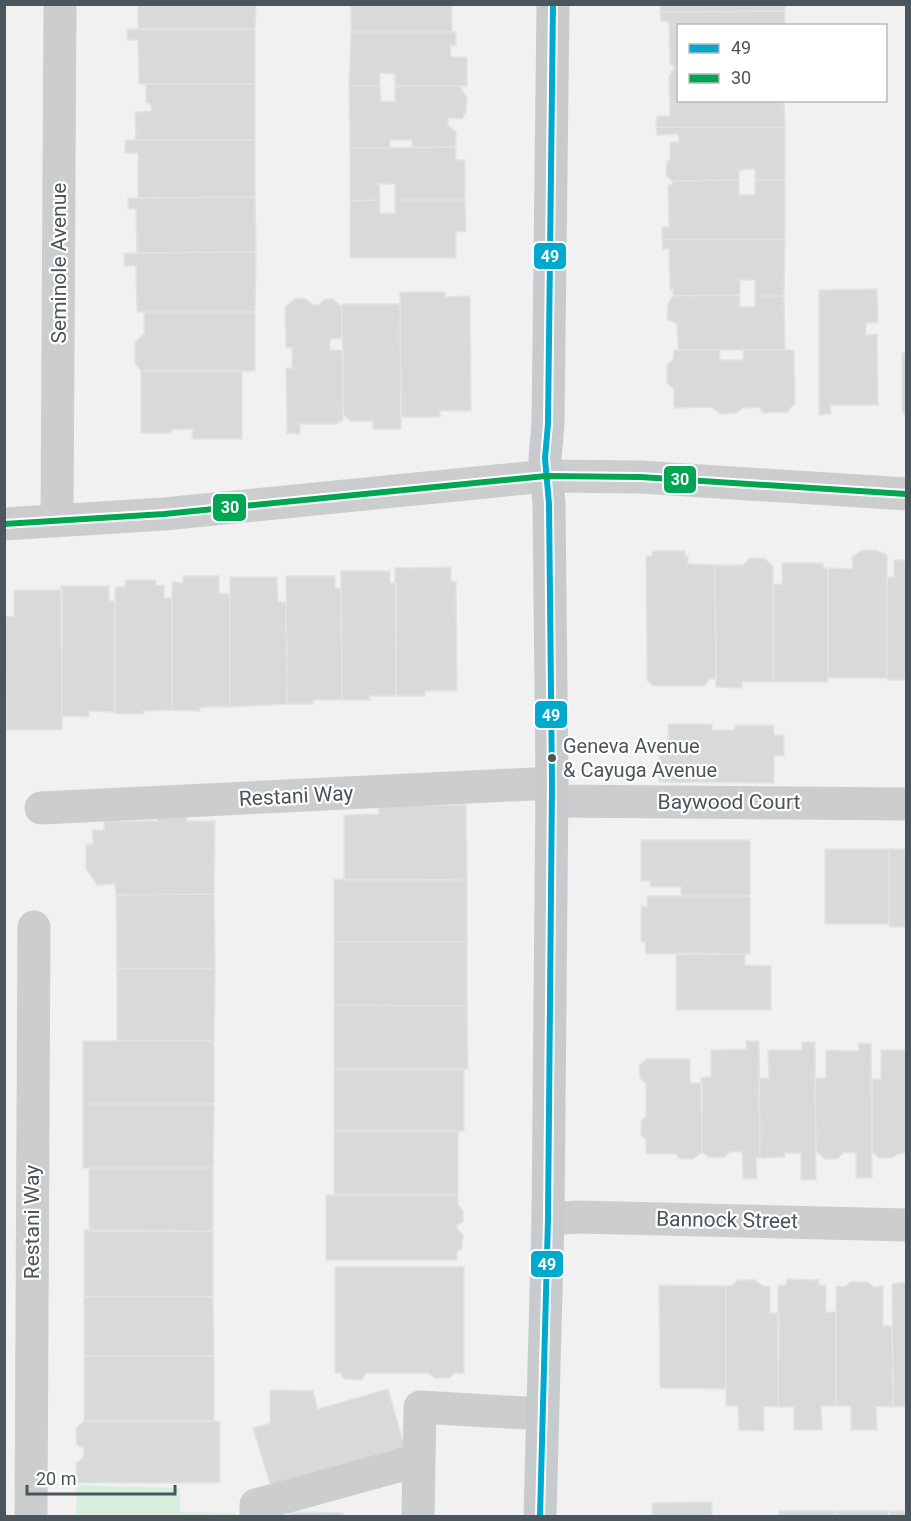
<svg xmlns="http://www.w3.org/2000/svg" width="911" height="1521" font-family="Roboto,sans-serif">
<rect width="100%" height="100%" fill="#f2f1f1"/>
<path fill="#d8eedf" d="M 77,1485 L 180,1488 L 180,1512 L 235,1513 L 235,1516 L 76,1516 Z"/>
<path fill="#d8d9da" stroke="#e3e3e4" stroke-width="1.5" d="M 138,4 L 256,4 L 255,29 L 138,29 Z
M 351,4 L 452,4 L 452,32 L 351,32 Z
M 661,4 L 785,4 L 785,11 L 660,12 Z
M 785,11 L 785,26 L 678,26 L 678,68 L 674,68 L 670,63 L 669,22 L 661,21 L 660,12 Z
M 127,29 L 255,29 L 255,84 L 139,84 L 138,40 L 127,40 Z
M 351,32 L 456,32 L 456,45 L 450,46 L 451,57 L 467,57 L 467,86 L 395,86 L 395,74 L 380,73 L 380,86 L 349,86 Z
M 674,68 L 678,68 L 678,100 L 784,100 L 785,127 L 656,127 L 657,116 L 670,116 L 669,77 Z
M 146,84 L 255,84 L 255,140 L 136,140 L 135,112 L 151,111 L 151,105 L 146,102 Z
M 349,86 L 380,86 L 381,101 L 395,102 L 395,86 L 460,86 L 467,98 L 466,112 L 462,119 L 448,118 L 448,125 L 456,132 L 456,147 L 413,148 L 412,140 L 390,140 L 390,148 L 350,148 Z
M 656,127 L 785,127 L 785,180 L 755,180 L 755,169 L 739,170 L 739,180 L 672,181 L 666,175 L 667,161 L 670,160 L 670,142 L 679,142 L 678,134 L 657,135 Z
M 125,140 L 255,140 L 255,197 L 138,198 L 138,153 L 125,153 Z
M 456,147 L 456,160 L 465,160 L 465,200 L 395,200 L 395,184 L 379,184 L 380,200 L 350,201 L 350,148 Z
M 739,180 L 739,195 L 755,195 L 755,180 L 785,180 L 785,239 L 662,239 L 662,227 L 669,227 L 668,185 L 673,184 L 672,181 Z
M 255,197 L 256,252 L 137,253 L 136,209 L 128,209 L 128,198 Z
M 380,200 L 380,213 L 395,213 L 395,200 L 465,200 L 466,231 L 456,232 L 456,258 L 350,258 L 350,201 Z
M 662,239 L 785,239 L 784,296 L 755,296 L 755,280 L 740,280 L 740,295 L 673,296 L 673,289 L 670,290 L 669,248 L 663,249 Z
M 256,252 L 255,312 L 137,312 L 136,266 L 124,266 L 124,253 Z
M 877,289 L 878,323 L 866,323 L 866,335 L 877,334 L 878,405 L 830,405 L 831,414 L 819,415 L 819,290 Z
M 400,292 L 445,292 L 445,297 L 470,296 L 471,411 L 440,411 L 440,417 L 401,417 Z
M 740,295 L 740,307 L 755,307 L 755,296 L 784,296 L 785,350 L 678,350 L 677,324 L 667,319 L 668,304 L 673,296 Z
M 296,298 L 306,299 L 313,305 L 318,305 L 325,299 L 333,299 L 342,307 L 342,338 L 330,339 L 330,350 L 343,350 L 343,420 L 336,424 L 300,424 L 300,434 L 287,433 L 286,368 L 292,368 L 292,347 L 286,348 L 285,307 Z
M 342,304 L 400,304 L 401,429 L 373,429 L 373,421 L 350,421 L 343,414 Z
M 144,312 L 255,312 L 255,371 L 141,371 L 135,363 L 135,342 L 144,334 Z
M 674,350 L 720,350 L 720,360 L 743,360 L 743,350 L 794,350 L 795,403 L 787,412 L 763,413 L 759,407 L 742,408 L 737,413 L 720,414 L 712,407 L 674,408 L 674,389 L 667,383 L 667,365 L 673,360 Z
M 902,353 L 906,353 L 906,416 L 902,411 Z
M 141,371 L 242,371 L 242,439 L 192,439 L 193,429 L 171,430 L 172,433 L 141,433 Z
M 863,550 L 876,550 L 887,555 L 887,678 L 828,678 L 828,568 L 853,569 L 852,557 Z
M 652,551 L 685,551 L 685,556 L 688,556 L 688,564 L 715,565 L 716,679 L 710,679 L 704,686 L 653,686 L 647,680 L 646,556 L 652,556 Z
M 750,558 L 764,558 L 773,566 L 773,682 L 742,682 L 742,688 L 716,687 L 715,565 L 743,565 Z
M 894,560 L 906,560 L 906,680 L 887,680 L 887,577 L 894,577 Z
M 782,563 L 823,563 L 824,569 L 828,568 L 828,682 L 773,682 L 773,584 L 782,584 Z
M 451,567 L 451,581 L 456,581 L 457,691 L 425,691 L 425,696 L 396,696 L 395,568 Z
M 341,571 L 390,571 L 390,583 L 396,583 L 396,696 L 370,696 L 370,700 L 342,700 Z
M 183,576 L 219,576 L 219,593 L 230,594 L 230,707 L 200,707 L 200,711 L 172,710 L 172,582 L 183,583 Z
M 286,576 L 335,576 L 335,588 L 341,589 L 342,700 L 313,700 L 314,704 L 287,704 Z
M 230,577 L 277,577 L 278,602 L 286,602 L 287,704 L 230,707 Z
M 125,580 L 156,580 L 156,586 L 164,585 L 164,598 L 172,598 L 172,710 L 143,711 L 144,714 L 115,714 L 115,587 L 125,587 Z
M 61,586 L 109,586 L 109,601 L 115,601 L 115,712 L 89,711 L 89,717 L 62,716 Z
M 4,590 L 5,590 L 5,734 L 4,734 Z
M 14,590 L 62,590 L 62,730 L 6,730 L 5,616 L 14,617 Z
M 668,724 L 712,724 L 712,730 L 735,730 L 735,725 L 774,725 L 774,735 L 784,735 L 784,756 L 774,756 L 774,783 L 659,782 L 659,755 L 665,756 L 664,751 L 668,751 Z
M 379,805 L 466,805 L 467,880 L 344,880 L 344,815 L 379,814 Z
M 158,816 L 187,816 L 187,821 L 215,821 L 214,894 L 116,895 L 115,884 L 97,885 L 86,869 L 86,845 L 93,844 L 92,830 L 104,830 L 104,821 L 157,821 Z
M 641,840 L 750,840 L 750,896 L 681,896 L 681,887 L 650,887 L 650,881 L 641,881 Z
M 825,849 L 889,849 L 889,924 L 825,924 Z
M 889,849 L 906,849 L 906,927 L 889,927 Z
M 334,879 L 467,880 L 467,942 L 334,942 Z
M 214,894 L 215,969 L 117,969 L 116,895 Z
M 647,896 L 750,896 L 750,954 L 646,954 L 645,942 L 641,941 L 641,906 L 647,907 Z
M 334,942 L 467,942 L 467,1006 L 334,1005 Z
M 676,953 L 745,954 L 745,965 L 771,966 L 771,1010 L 676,1010 Z
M 117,969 L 215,969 L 214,1041 L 117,1041 Z
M 334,1005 L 467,1006 L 468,1069 L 334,1069 Z
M 83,1041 L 214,1041 L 214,1104 L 83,1104 Z
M 746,1041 L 759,1041 L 760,1158 L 756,1157 L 757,1179 L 743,1179 L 742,1152 L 730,1152 L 725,1157 L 710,1158 L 702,1152 L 701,1077 L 711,1077 L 711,1050 L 746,1049 Z
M 802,1042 L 815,1042 L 816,1180 L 801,1180 L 801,1153 L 785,1153 L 785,1157 L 760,1158 L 759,1078 L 769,1078 L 768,1050 L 802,1050 Z
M 858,1043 L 871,1044 L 872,1178 L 856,1178 L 856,1153 L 843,1153 L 837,1159 L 825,1159 L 816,1151 L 815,1078 L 826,1078 L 826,1050 L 859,1051 Z
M 881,1050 L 906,1050 L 906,1153 L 898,1154 L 892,1158 L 879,1158 L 872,1152 L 872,1079 L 881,1079 Z
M 646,1059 L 690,1059 L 690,1083 L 702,1083 L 702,1152 L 693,1159 L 680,1159 L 676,1154 L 646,1154 L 646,1140 L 641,1135 L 641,1121 L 646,1116 L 646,1084 L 640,1078 L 639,1066 Z
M 334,1069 L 464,1069 L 464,1131 L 334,1131 Z
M 83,1104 L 214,1104 L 213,1168 L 83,1168 Z
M 334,1131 L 458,1131 L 458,1195 L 334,1195 Z
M 89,1168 L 213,1168 L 213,1231 L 89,1231 Z
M 326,1195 L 458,1195 L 458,1205 L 463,1210 L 463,1222 L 457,1225 L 457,1228 L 463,1235 L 462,1248 L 457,1252 L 457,1260 L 326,1260 Z
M 84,1230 L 213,1231 L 213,1297 L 84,1297 Z
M 335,1267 L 464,1267 L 464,1373 L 455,1373 L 449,1378 L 435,1378 L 428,1373 L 366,1373 L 362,1380 L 345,1379 L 340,1373 L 335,1373 Z
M 787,1279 L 819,1280 L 819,1285 L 826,1285 L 826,1312 L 836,1312 L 836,1406 L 821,1406 L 822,1430 L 794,1430 L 794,1407 L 778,1407 L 778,1285 L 786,1285 Z
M 738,1280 L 755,1280 L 763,1286 L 770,1286 L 770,1313 L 779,1313 L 778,1407 L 764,1406 L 764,1431 L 739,1430 L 738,1406 L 726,1406 L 726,1286 L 731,1286 Z
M 851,1282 L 867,1282 L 874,1287 L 883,1286 L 883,1326 L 892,1326 L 893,1407 L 876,1406 L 877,1430 L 851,1430 L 851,1406 L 836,1406 L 836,1286 L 844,1287 Z
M 906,1282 L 906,1406 L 893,1407 L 892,1284 Z
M 659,1285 L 726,1286 L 726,1389 L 660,1388 Z
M 84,1297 L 213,1297 L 214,1356 L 84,1356 Z
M 84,1356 L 214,1356 L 214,1421 L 84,1421 Z
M 388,1389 L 406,1452 L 272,1491 L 253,1428 L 270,1423 L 270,1390 L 313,1391 L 318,1409 Z
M 84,1421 L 220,1421 L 220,1483 L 76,1483 L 76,1463 L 83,1458 L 84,1449 L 76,1444 L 76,1428 Z
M 712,1502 L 712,1516 L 652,1516 L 652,1503 Z
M 779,1511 L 837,1511 L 837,1516 L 779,1516 Z
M 837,1511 L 889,1511 L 889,1516 L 837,1516 Z
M 889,1511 L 906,1511 L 906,1516 L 889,1516 Z
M 289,1512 L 343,1513 L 343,1516 L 289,1516 Z"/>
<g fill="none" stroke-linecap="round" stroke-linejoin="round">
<path stroke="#cccdcf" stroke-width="33" d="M 57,521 L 60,4
M 4,524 L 164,514 L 546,476 L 640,477 L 906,494
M 552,801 L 906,804
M 41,808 L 552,783
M 548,1219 L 579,1217 L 906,1225
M 31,1516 L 34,927
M 256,1516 L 256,1505 L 419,1460
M 418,1516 L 420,1407 L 542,1414"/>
<path stroke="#c8cbce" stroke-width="33" d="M 540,1516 L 548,1219 L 552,783 L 549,504 L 545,458 L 548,424 L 553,4"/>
<defs>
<path id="bus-1" d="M 540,1516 L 548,1219 L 552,783 L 549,504 L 545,458 L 548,424 L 553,4"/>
<path id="bus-2" d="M 4,524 L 164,514 L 546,476 L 640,477 L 906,494"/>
</defs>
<use href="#bus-1" stroke="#fff" stroke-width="10"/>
<use href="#bus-2" stroke="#fff" stroke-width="10"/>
<use href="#bus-1" stroke="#00a9ce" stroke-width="6"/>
<use href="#bus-2" stroke="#00a651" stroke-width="6"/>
</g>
<circle fill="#4a555c" stroke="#fff" stroke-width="2" cx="552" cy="758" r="5"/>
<g text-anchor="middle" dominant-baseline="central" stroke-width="4.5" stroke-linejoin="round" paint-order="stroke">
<g font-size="20" fill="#4a555c" stroke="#fff" text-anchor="start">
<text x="563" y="746">Geneva Avenue<tspan x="563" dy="24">&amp; Cayuga Avenue</tspan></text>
</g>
<g font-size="21" fill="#4a555c" stroke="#fff">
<text transform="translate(59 263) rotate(-90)">Seminole Avenue</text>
<text transform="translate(296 796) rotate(-3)">Restani Way</text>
<text x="729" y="802">Baywood Court</text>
<text transform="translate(727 1220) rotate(1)">Bannock Street</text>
<text transform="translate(32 1222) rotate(-90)">Restani Way</text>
</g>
</g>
<g stroke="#fff" stroke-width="2">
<rect x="533" y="242" width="34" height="28" rx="6" fill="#00a9ce"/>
<rect x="663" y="465" width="34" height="29" rx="6" fill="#00a651"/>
<rect x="212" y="493" width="35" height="29" rx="6" fill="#00a651"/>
<rect x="534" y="700" width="34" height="29" rx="6" fill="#00a9ce"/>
<rect x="530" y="1250" width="34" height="28" rx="6" fill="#00a9ce"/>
</g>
<g font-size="16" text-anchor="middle" font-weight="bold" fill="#fff">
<text x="550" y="262">49</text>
<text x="680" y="485">30</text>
<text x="230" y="513">30</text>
<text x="551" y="721">49</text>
<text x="547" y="1270">49</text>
</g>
<rect width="911" height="1521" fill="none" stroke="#4a555c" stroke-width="12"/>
<rect x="677" y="24" width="210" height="78" fill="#ffffff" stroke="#b7bbbe" stroke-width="1.5"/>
<rect x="689" y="44" width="30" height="9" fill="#00a9ce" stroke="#b7bbbe" stroke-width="1.5"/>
<text x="731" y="54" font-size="18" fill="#4a555c">49</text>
<rect x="689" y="74" width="30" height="9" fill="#00a651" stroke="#b7bbbe" stroke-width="1.5"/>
<text x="731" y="84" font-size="18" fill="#4a555c">30</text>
<path d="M27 1485v9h148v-9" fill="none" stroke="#4a555c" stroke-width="3"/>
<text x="36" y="1485" font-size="18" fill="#4a555c" stroke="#ffffff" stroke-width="4.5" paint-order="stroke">20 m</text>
</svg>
